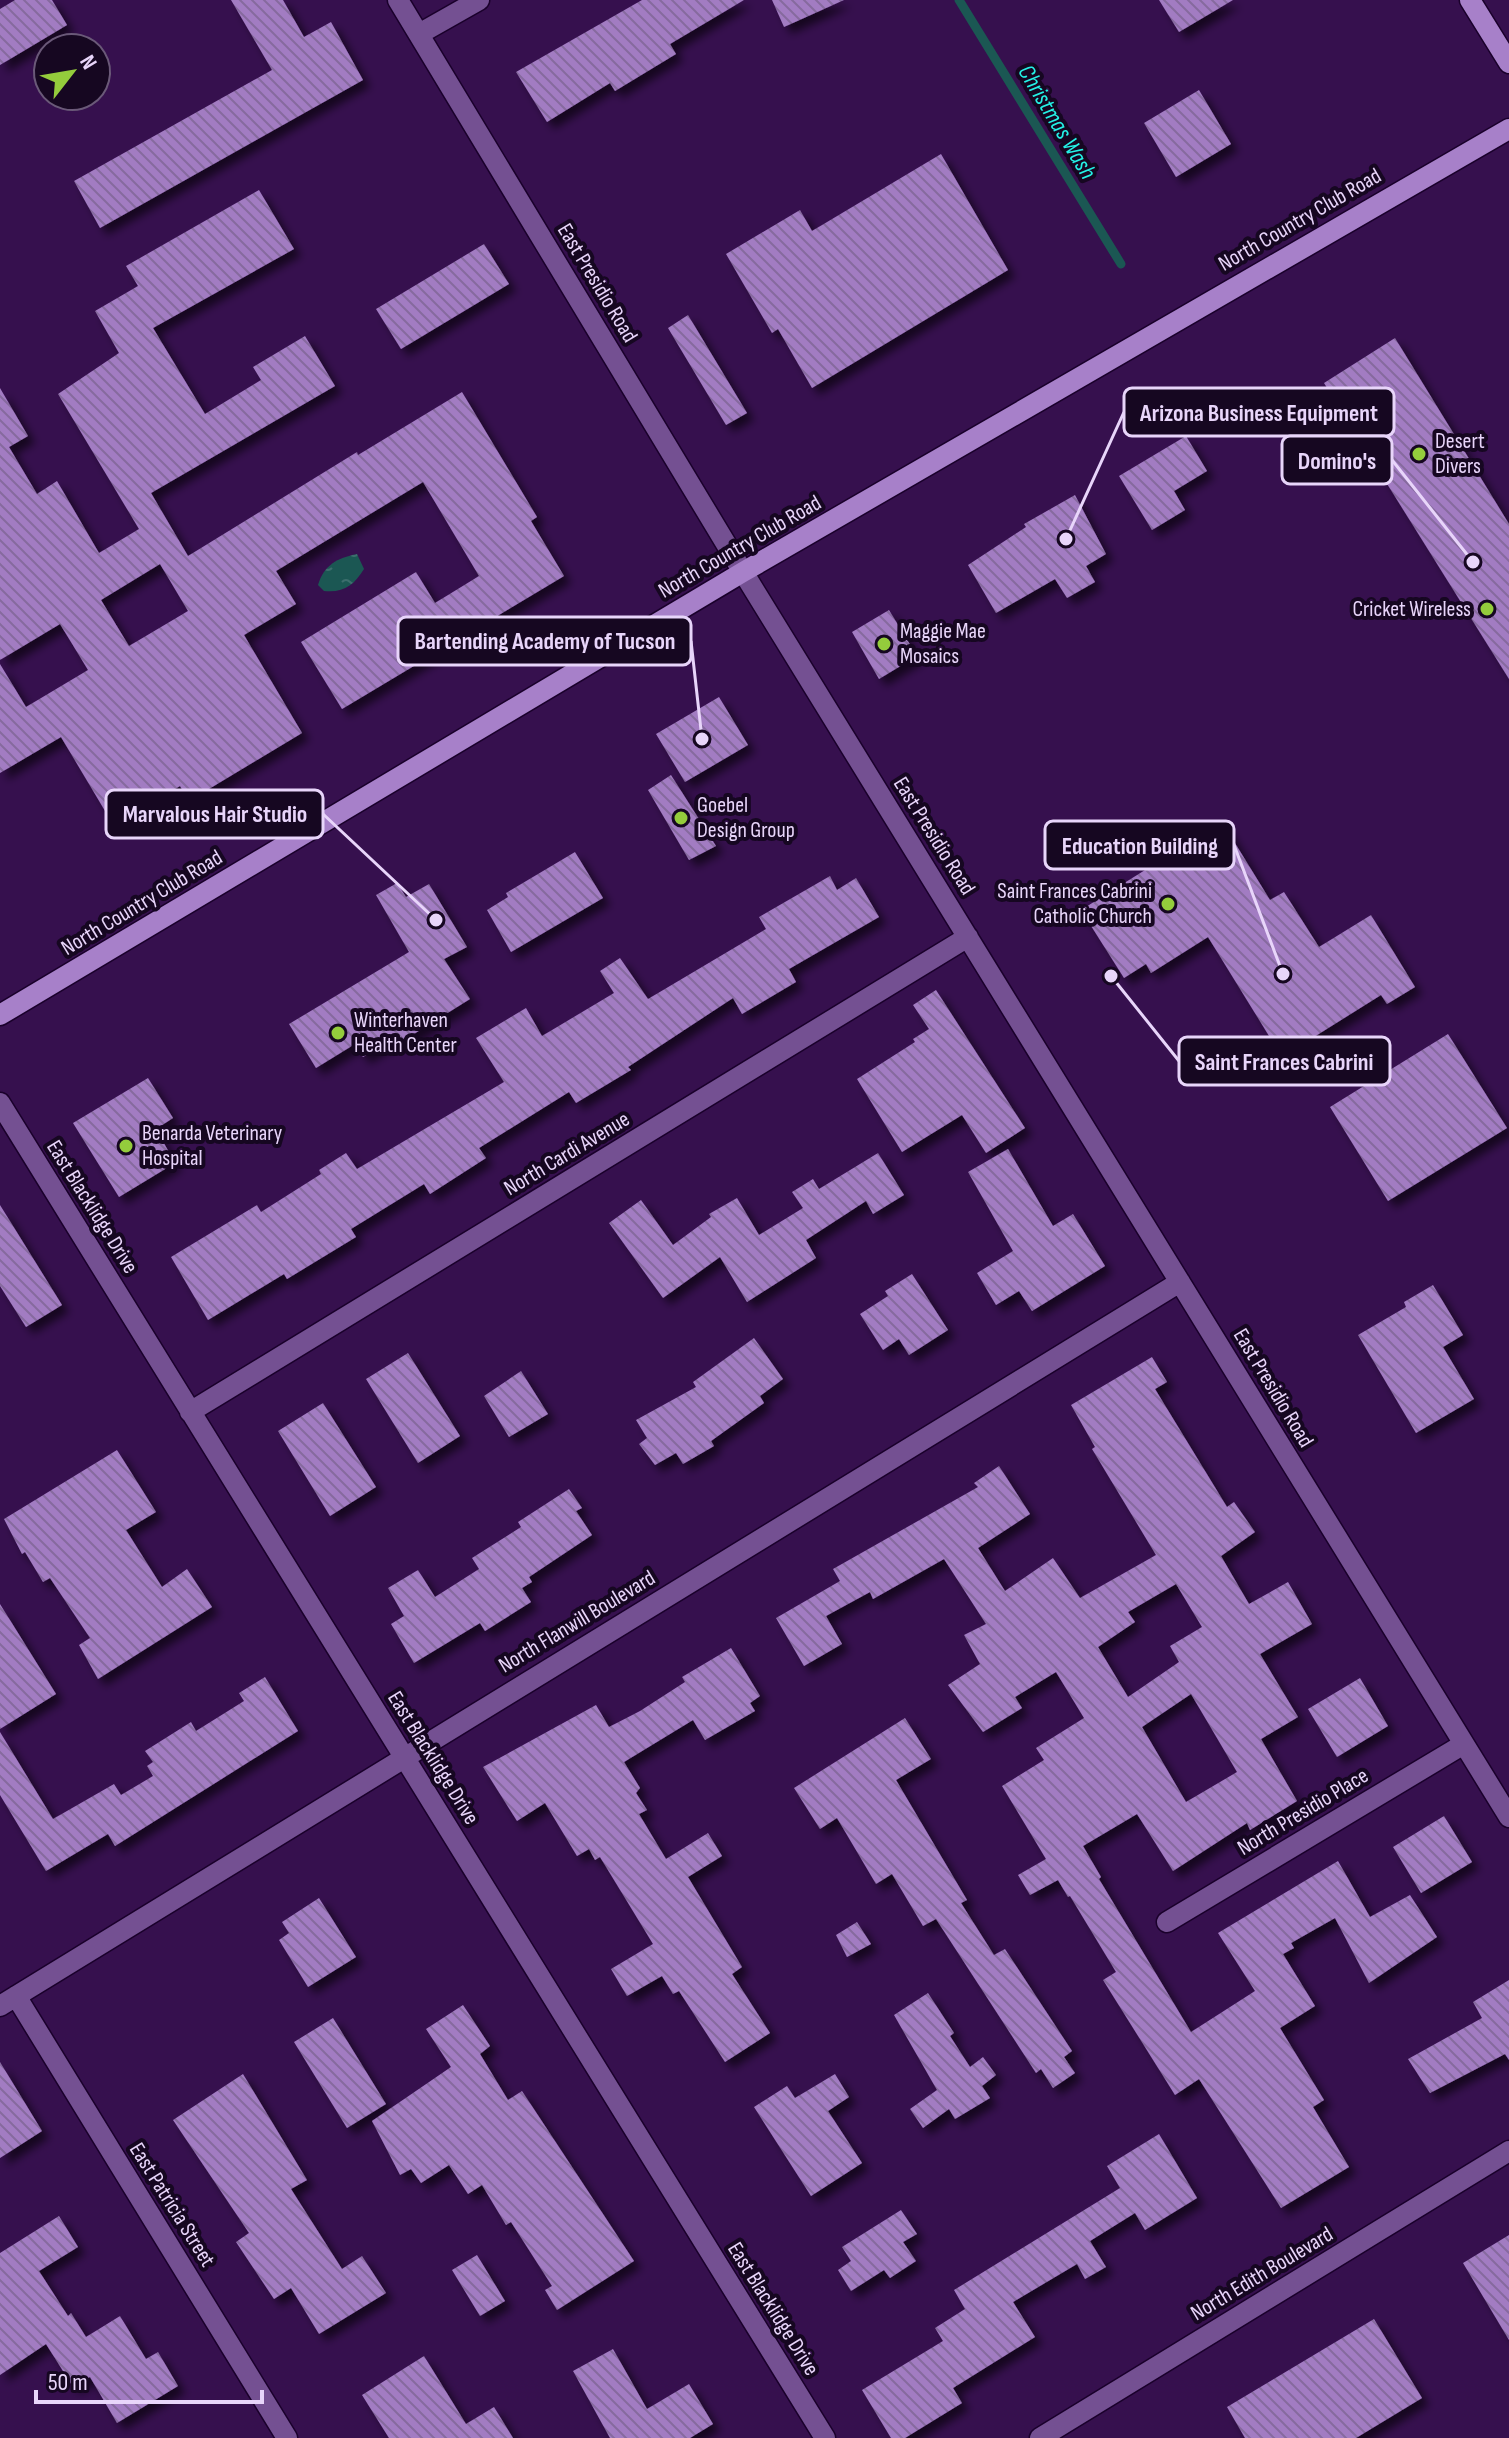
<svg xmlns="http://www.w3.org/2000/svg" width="1509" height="2438" font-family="'Sofia Sans Condensed',sans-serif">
<defs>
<pattern id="water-ripples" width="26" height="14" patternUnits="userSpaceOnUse" patternTransform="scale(2)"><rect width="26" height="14" fill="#1b5753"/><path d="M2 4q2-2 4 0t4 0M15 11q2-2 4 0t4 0" fill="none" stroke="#3c6e6d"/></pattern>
<pattern id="building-back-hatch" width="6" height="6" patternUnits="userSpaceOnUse" patternTransform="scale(2)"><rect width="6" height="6" fill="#a27cc2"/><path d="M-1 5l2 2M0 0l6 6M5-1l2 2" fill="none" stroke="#866a9e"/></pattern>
<filter id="shadow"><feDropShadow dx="7" dy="7" stdDeviation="4" flood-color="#0009"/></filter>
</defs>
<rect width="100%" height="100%" fill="#36104e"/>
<path fill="url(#water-ripples)" d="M 357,554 L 364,569 C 354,585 344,593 324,591 L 318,585 C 324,565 337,558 357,554 Z"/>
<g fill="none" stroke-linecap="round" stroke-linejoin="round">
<path stroke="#1b5753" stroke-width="9" d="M 959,0 L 1121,264"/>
</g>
<path fill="url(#building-back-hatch)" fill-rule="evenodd" filter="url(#shadow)" d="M 15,0 L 52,0 L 67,25 L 0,65 L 0,9 Z
M 231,0 L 283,0 L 304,37 L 331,22 L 363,80 L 100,228 L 74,181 L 272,70 Z
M 642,0 L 744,0 L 670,44 L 676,54 L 615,91 L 610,83 L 547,122 L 516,72 Z
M 772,0 L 844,0 L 784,27 Z
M 1159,0 L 1233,0 L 1179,32 Z
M 1199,90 L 1231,144 L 1176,177 L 1144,123 Z
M 941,154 L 1008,270 L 812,388 L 778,329 L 772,333 L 726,254 L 800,210 L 812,231 Z
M 259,190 L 294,249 L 153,328 L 205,414 L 261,380 L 253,367 L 305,336 L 335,386 L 151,493 L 188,556 L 357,452 L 358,455 L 462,392 L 537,517 L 531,521 L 564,576 L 342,709 L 301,642 L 416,572 L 435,603 L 479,576 L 423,482 L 276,571 L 296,604 L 244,635 L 302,733 L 189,801 L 180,786 L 114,826 L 61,737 L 0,773 L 0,664 L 26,707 L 88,670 L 60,624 L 0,660 L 0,388 L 28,436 L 9,447 L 37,494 L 57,481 L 99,553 L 139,529 L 58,394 L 119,353 L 95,311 L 138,286 L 126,266 ZM 160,564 L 188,611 L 129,646 L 101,600 Z
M 484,244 L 509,284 L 401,349 L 376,309 Z
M 688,315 L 747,413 L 726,425 L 668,328 Z
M 1395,338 L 1509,524 L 1509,679 L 1324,383 Z
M 1186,436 L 1207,471 L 1174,491 L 1185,510 L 1152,530 L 1119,476 Z
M 1075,495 L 1106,554 L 1086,566 L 1095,582 L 1067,598 L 1055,579 L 996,613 L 968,565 L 1026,527 L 1024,524 Z
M 889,610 L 917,656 L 879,679 L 852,632 Z
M 719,697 L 748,745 L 685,782 L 656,734 Z
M 671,775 L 716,846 L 689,860 L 648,790 Z
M 1222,822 L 1270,900 L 1284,892 L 1319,947 L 1371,915 L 1415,987 L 1387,1004 L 1381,995 L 1282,1057 L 1208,937 L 1151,973 L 1146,964 L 1124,978 L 1081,910 Z
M 575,852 L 603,898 L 511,952 L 487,910 L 508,897 L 506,893 Z
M 830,876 L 837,890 L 856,878 L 879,917 L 789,969 L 796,982 L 742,1014 L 733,998 L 628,1067 L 631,1070 L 576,1103 L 569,1092 L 479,1148 L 486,1158 L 430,1194 L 424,1184 L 351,1229 L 356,1237 L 287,1279 L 284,1274 L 208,1320 L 171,1257 L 257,1205 L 261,1212 L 321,1174 L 319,1170 L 346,1153 L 357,1169 L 504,1082 L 476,1038 L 526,1008 L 542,1036 L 614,993 L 600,971 L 620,958 L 648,999 L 766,929 L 759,917 Z
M 397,883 L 406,897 L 429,884 L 467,947 L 444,959 L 470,999 L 401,1042 L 397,1036 L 363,1057 L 355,1044 L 316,1068 L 289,1024 L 409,952 L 376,895 Z
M 936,990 L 1025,1128 L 986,1153 L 962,1115 L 902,1152 L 857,1079 L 915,1042 L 913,1039 L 929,1029 L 913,1005 Z
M 1448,1034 L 1507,1128 L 1388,1201 L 1330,1107 Z
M 148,1078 L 173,1118 L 156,1129 L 175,1163 L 119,1197 L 73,1123 Z
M 1008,1149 L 1053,1226 L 1073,1214 L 1105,1266 L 1032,1311 L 1019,1291 L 996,1305 L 977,1273 L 1013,1251 L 968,1172 Z
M 878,1153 L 904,1195 L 873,1214 L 866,1201 L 806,1240 L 816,1258 L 747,1302 L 720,1257 L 663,1298 L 609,1223 L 641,1200 L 673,1245 L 711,1217 L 709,1214 L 737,1198 L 759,1235 L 803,1208 L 792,1192 L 813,1179 L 819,1189 Z
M 0,1205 L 62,1305 L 26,1327 L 0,1286 Z
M 912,1274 L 948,1330 L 909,1355 L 899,1339 L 883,1350 L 860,1314 L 888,1296 L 885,1291 Z
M 1433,1285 L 1463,1335 L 1443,1347 L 1474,1399 L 1416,1433 L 1358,1335 L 1406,1307 L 1404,1302 Z
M 754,1338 L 783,1379 L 760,1396 L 764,1403 L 711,1441 L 714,1446 L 683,1464 L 676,1453 L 655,1465 L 639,1444 L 647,1438 L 636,1420 L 696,1387 L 693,1382 Z
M 408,1353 L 460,1436 L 418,1463 L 366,1379 Z
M 1152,1357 L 1167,1382 L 1155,1389 L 1227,1507 L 1234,1502 L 1255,1532 L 1221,1556 L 1249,1604 L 1288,1582 L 1312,1624 L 1260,1654 L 1298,1717 L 1261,1739 L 1297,1801 L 1250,1830 L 1247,1823 L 1173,1871 L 1137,1814 L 1083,1846 L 1101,1877 L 1099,1879 L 1191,2032 L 1255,1991 L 1218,1933 L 1338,1861 L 1370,1917 L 1410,1895 L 1437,1937 L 1369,1983 L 1335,1918 L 1291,1943 L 1294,1948 L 1283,1954 L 1315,2006 L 1280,2028 L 1324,2100 L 1313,2107 L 1349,2167 L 1281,2208 L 1199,2079 L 1175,2095 L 1103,1980 L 1116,1972 L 1070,1896 L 1068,1897 L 1058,1880 L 1030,1895 L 1018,1875 L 1046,1859 L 1002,1786 L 1044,1760 L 1036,1748 L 1084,1718 L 1056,1672 L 1015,1697 L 1022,1708 L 983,1732 L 948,1685 L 980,1664 L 964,1635 L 986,1624 L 944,1559 L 873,1599 L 870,1592 L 826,1616 L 842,1644 L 804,1666 L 776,1618 L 840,1581 L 833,1569 L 978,1487 L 974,1483 L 999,1466 L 1030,1514 L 978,1548 L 1005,1591 L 1053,1558 L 1080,1598 L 1156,1555 L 1092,1449 L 1095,1447 L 1071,1405 ZM 1176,1584 L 1202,1627 L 1170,1646 L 1179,1662 L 1128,1697 L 1098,1647 L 1135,1622 L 1128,1612 ZM 1191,1694 L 1237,1772 L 1186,1802 L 1142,1727 Z
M 521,1371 L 548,1414 L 509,1437 L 484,1396 Z
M 323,1403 L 376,1487 L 330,1516 L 278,1431 Z
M 117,1450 L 156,1512 L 126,1530 L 162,1587 L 187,1569 L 212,1607 L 98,1679 L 79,1645 L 90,1638 L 50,1578 L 43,1582 L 25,1552 L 22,1554 L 4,1519 Z
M 569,1489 L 582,1508 L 576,1511 L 592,1535 L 529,1577 L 532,1582 L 522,1588 L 531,1602 L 485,1631 L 480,1623 L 414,1663 L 391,1624 L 404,1616 L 388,1588 L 418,1570 L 435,1597 L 479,1569 L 472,1558 L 521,1527 L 518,1522 Z
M 0,1604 L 56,1694 L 0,1729 Z
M 731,1648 L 760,1696 L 750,1703 L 755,1711 L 705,1740 L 693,1720 L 624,1762 L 640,1788 L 636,1793 L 647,1810 L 639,1814 L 666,1859 L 708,1833 L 722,1856 L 688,1877 L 742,1967 L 732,1974 L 770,2033 L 725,2062 L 679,1991 L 673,1994 L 662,1976 L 627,1996 L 611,1969 L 653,1944 L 600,1857 L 595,1860 L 589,1849 L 577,1856 L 545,1803 L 517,1821 L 483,1767 L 596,1705 L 609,1727 L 640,1711 L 685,1682 L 682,1677 Z
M 265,1677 L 298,1731 L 115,1846 L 108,1834 L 46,1871 L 0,1795 L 0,1732 L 53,1819 L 114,1784 L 121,1795 L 153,1776 L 147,1766 L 153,1762 L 145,1751 L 191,1722 L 196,1731 L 244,1701 L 239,1693 Z
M 1360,1678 L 1388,1726 L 1337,1757 L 1308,1709 Z
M 905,1718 L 931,1759 L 896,1780 L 967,1900 L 961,1903 L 994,1955 L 1005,1949 L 1072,2051 L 1064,2057 L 1075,2073 L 1053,2088 L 1041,2069 L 1036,2073 L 936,1919 L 923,1926 L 892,1874 L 876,1884 L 837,1818 L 820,1829 L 794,1788 Z
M 1444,1816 L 1472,1862 L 1421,1893 L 1393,1847 Z
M 319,1898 L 356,1957 L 308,1987 L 279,1940 L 289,1933 L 282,1922 Z
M 857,1922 L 871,1944 L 847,1957 L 836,1935 Z
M 1509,1980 L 1509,2060 L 1505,2054 L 1430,2093 L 1408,2059 L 1482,2018 L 1473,2002 Z
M 928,1993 L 954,2033 L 950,2036 L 970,2067 L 983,2057 L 996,2075 L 982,2086 L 990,2098 L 955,2119 L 949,2109 L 923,2128 L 910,2109 L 937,2090 L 894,2015 Z
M 463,2005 L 490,2046 L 480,2054 L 508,2100 L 522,2091 L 634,2261 L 557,2310 L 545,2290 L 552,2286 L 511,2222 L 506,2225 L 482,2185 L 468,2194 L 449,2165 L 421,2183 L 411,2169 L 400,2175 L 372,2121 L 451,2067 L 426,2029 Z
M 333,2018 L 386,2104 L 347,2128 L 294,2042 Z
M 0,2062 L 42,2131 L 0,2158 Z
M 243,2074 L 307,2180 L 291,2189 L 342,2269 L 362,2256 L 386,2293 L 319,2334 L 291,2288 L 274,2299 L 236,2242 L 249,2233 L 173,2120 Z
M 835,2074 L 849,2097 L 828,2111 L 862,2163 L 811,2196 L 754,2107 L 787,2086 L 795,2098 Z
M 1159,2134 L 1197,2198 L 1145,2230 L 1135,2213 L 1090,2241 L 1106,2267 L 1085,2279 L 1077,2264 L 1013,2302 L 1035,2337 L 953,2388 L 962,2403 L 905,2438 L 891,2438 L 862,2390 L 943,2341 L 935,2328 L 965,2309 L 954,2290 L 1120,2188 L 1107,2166 Z
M 901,2210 L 917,2234 L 903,2242 L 916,2261 L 890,2278 L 884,2270 L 851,2291 L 838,2270 L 851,2261 L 842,2247 Z
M 59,2216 L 78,2247 L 39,2271 L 68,2316 L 71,2313 L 86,2337 L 120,2316 L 146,2359 L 158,2352 L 178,2386 L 117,2423 L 90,2377 L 73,2387 L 46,2344 L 0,2375 L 0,2253 Z
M 1509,2235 L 1509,2340 L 1463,2263 Z
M 477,2255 L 505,2301 L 480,2316 L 452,2270 Z
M 1374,2319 L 1422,2398 L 1356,2438 L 1245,2438 L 1227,2407 Z
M 613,2349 L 647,2409 L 689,2384 L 713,2424 L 690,2438 L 610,2438 L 573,2371 Z
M 424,2356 L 466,2424 L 494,2407 L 513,2438 L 389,2438 L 362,2395 Z"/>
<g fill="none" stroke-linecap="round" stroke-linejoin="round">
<defs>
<path id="minor" d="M 398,0 L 743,572 L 1509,1817
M 419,34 L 479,0
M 0,1103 L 825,2438
M 190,1412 L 968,937
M 1167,1922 L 1464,1744
M 16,1996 L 287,2438
M 0,2006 L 1180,1282
M 1040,2438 L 1509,2151"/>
<path id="major" d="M 1470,0 L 1509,63
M 0,1015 L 743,572 L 1509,129"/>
</defs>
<use href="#minor" stroke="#1a002b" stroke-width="23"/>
<use href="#major" stroke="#1a002b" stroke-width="23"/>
<use href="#minor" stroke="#745092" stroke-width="20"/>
<use href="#major" stroke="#a780c9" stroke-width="20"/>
</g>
<g fill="#94cc3c" stroke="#160721" stroke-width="3">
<circle cx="1419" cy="454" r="8"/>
<circle cx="1487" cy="609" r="8"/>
<circle cx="884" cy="644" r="8"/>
<circle cx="681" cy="818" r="8"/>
<circle cx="1168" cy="904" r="8"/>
<circle cx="338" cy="1033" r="8"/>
<circle cx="126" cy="1146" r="8"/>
</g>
<g text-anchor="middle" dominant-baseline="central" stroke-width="8" stroke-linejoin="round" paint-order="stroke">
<g font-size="22" fill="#e8d5fa" stroke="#160721">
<text transform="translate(1300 220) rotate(-30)">North Country Club Road</text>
<text transform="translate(597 283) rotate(59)">East Presidio Road</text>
<text transform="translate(740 547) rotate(-30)">North Country Club Road</text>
<text transform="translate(934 836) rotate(58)">East Presidio Road</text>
<text transform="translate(142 903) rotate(-31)">North Country Club Road</text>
<text transform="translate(567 1154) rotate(-31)">North Cardi Avenue</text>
<text transform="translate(92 1207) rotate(58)">East Blacklidge Drive</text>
<text transform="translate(1273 1388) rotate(59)">East Presidio Road</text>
<text transform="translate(577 1622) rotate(-31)">North Flanwill Boulevard</text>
<text transform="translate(433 1758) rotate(58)">East Blacklidge Drive</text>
<text transform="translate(1303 1812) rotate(-31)">North Presidio Place</text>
<text transform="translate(172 2205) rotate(58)">East Patricia Street</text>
<text transform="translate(1262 2274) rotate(-31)">North Edith Boulevard</text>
<text transform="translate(773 2309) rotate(58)">East Blacklidge Drive</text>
</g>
<g font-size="22" fill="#e8d5fa" stroke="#160721" text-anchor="start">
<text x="1435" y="441">Desert<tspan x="1435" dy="25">Divers</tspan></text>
<text x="1471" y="609" text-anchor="end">Cricket Wireless</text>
<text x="900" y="631">Maggie Mae<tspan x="900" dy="25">Mosaics</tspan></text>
<text x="697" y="805">Goebel<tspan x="697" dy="25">Design Group</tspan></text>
<text x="1152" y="891" text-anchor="end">Saint Frances Cabrini<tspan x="1152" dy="25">Catholic Church</tspan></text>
<text x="354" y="1020">Winterhaven<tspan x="354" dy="25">Health Center</tspan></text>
<text x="142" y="1133">Benarda Veterinary<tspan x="142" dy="25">Hospital</tspan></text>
</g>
<g font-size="24" font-style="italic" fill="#24f1e5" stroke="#160721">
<text transform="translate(1057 122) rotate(59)">Christmas Wash</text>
</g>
</g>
<path fill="none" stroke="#e8d5fa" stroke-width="3" d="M1066 539L1124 412M1473 562L1392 460M702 739L691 641M436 920L323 814M1283 974L1234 845M1111 976L1179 1061"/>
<g fill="#e8d5fa" stroke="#160721" stroke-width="3">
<circle cx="1066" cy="539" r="8"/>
<circle cx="1473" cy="562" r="8"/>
<circle cx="702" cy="739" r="8"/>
<circle cx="436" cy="920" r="8"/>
<circle cx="1283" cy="974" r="8"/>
<circle cx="1111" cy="976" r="8"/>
</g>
<g fill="#160721" stroke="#e8d5fa" stroke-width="3">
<rect x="1124" y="388" width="270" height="48" rx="8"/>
<rect x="1282" y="436" width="110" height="48" rx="8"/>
<rect x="398" y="617" width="293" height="48" rx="8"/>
<rect x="106" y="790" width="217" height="48" rx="8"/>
<rect x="1045" y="821" width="189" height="48" rx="8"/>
<rect x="1179" y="1037" width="211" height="48" rx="8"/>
</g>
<g font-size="24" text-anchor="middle" font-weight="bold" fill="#e8d5fa">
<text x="1259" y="421">Arizona Business Equipment</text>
<text x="1337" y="469">Domino's</text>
<text x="545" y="649">Bartending Academy of Tucson</text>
<text x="215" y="822">Marvalous Hair Studio</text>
<text x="1140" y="854">Education Building</text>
<text x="1284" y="1070">Saint Frances Cabrini</text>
</g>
<g transform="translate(72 72) rotate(59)"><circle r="38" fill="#160721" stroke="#6a5978" stroke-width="2"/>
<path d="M0-6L14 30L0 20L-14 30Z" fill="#94cc3c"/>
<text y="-12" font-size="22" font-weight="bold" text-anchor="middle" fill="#e8d5fa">N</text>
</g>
<path d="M36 2390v12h226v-12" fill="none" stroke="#e8d5fa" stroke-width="4"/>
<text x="48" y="2390" font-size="24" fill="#e8d5fa" stroke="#160721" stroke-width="6" paint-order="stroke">50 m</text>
</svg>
